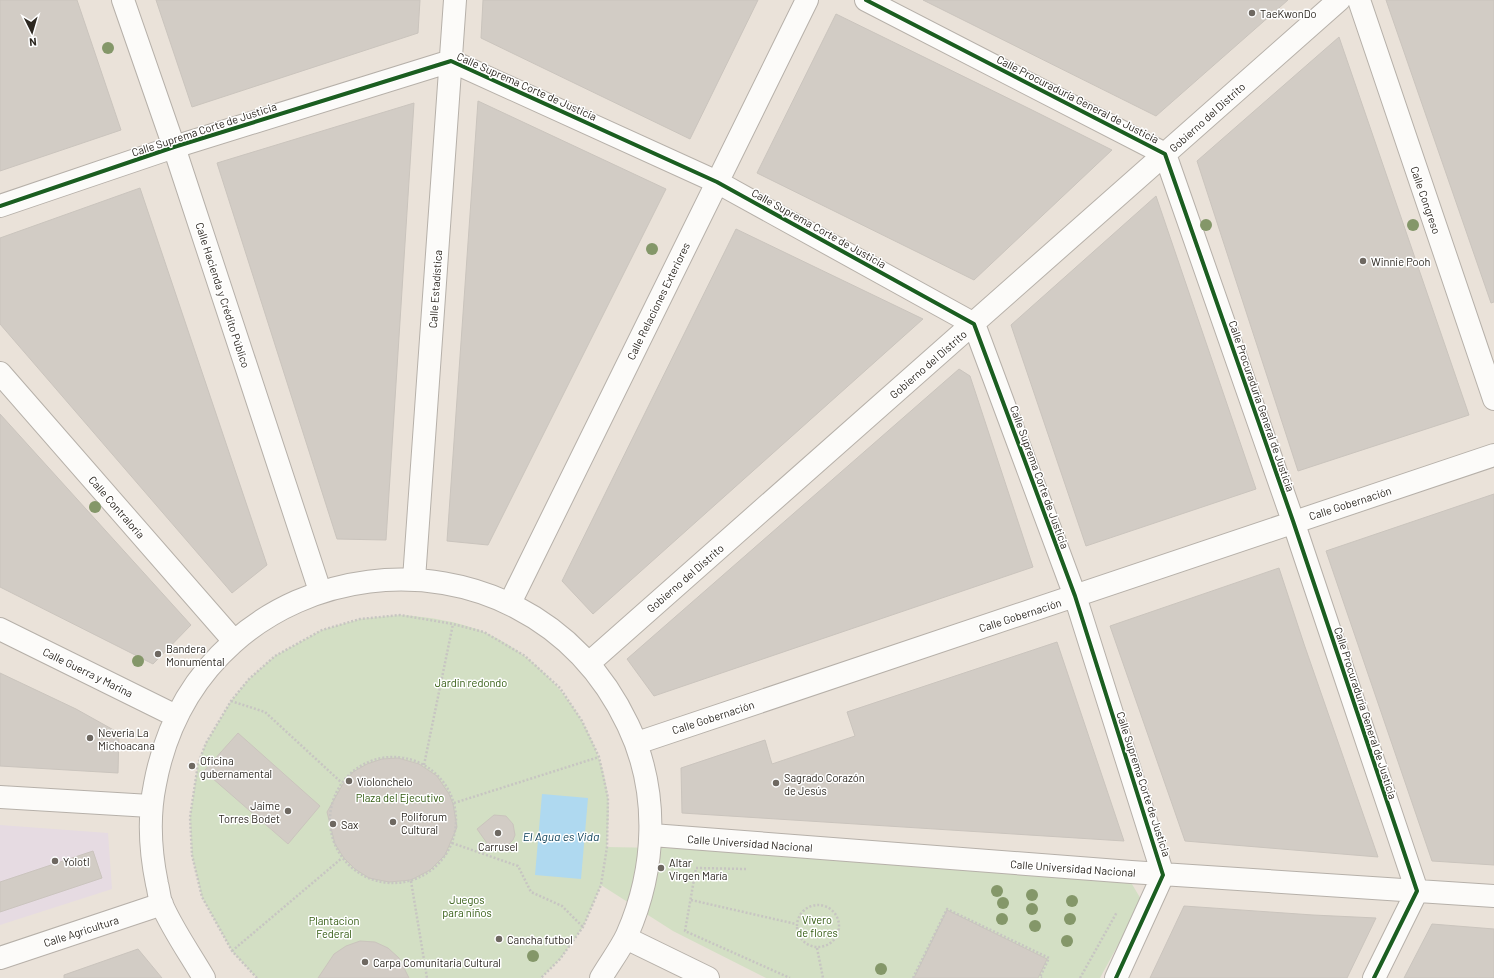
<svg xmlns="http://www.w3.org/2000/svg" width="1494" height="978" font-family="Barlow,sans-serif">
<rect width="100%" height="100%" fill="#eae2d9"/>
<path fill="#e6dbe2" d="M 0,825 L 108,833 L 112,889 L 0,925 Z"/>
<path fill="#d3dfc4" d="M 400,615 C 429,617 457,621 484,632 C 549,661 600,727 608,798 C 610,814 607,831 607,847 L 819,851 L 1126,874 L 1142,901 L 1100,978 L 766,978 L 673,931 L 601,885 L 583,927 L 560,959 L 541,978 L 257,978 L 232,951 L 202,897 L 192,855 L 190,817 L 198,764 L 206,743 L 231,701 L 249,679 L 275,656 L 322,630 L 360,619 Z"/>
<path fill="#afd9f0" d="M 542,794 L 588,798 L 581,879 L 535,875 Z"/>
<path fill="#d2ccc5" stroke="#cac4bd" d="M 0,0 L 77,0 L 121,130 L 0,171 Z
M 156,0 L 420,0 L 418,33 L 192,107 Z
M 483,0 L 758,0 L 690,139 L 481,38 Z
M 923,0 L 1288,0 L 1156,116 Z
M 1386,0 L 1494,0 L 1494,302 L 1491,303 Z
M 836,14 L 1030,109 L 1112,150 L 974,280 L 757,173 Z
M 1339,37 L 1469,415 L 1298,471 L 1197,161 Z
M 478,101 L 666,189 L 488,545 L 447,541 Z
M 414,103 L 386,540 L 337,539 L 217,163 Z
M 140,188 L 267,565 L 232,593 L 0,324 L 0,238 Z
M 1156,196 L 1256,489 L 1086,546 L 1011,325 Z
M 736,229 L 923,319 L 593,614 L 562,581 Z
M 959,369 L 970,376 L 1033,567 L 654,696 L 627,659 Z
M 0,414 L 191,625 L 153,664 L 0,587 Z
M 1494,494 L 1494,865 L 1432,861 L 1326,551 Z
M 1279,568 L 1304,644 L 1378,857 L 1185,841 L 1110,626 Z
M 1057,642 L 1124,841 L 682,813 L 681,768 L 765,740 L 772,764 L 855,736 L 847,712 Z
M 0,673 L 76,709 L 119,733 L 118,773 L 0,766 Z
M 238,733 L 320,806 L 288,844 L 204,771 Z
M 398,758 L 419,764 L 437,776 L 449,794 L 453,804 L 457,827 L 445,855 L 430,870 L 411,880 L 389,882 L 369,878 L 355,869 L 344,858 L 335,844 L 327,812 L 343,784 L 353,772 L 367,764 L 382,759 Z
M 494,815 L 506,816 L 513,824 L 515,835 L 513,840 L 506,847 L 500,849 L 489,846 L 477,829 Z
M 93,851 L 102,878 L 0,912 L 0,882 Z
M 1184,906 L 1313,915 L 1376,918 L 1347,978 L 1150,978 Z
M 947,910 L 1047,959 L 1038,978 L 914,978 Z
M 1432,924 L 1494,929 L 1494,978 L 1404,978 Z
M 360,941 L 375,942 L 388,948 L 399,958 L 409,978 L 318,978 L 334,954 L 346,946 Z
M 138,949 L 162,978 L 64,978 L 64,975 Z"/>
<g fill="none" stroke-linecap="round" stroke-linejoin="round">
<defs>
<path id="street" d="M 123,0 L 174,147 L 320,591
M 866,0 L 1165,154 L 1293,521 L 1417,891 L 1374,978
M 1359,0 L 1494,399
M 0,206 L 174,147 L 451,61 L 717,182 L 974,324 L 1075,596 L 1163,875 L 1116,978
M 0,373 L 234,641
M 414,579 L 455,0
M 510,603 L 807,0
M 0,629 L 176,716
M 589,663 L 1339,0
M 637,743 L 1494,455
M 0,797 L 150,806
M 652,835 L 1131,872 L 1494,896
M 626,938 L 708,978
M 0,958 L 162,904
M 204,978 C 190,954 173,930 162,905 C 159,899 159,891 157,884 C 150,850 148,818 155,784 C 200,544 523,504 628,725 C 660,792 656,869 627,935 C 620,950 609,964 601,978"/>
</defs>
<use href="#street" stroke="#b6b0a9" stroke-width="24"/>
<path stroke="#c7c5c2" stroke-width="2.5" stroke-dasharray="2 2" stroke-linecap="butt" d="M 231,701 L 265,712 L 342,783
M330 820a63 63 0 1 1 126 0a63 63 0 1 1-126 0Z
M 424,765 L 453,624
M 454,803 L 599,757
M 452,843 L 518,866 L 531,892 L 562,906 L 583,927
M 746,869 L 696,868 L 685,931 L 790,978
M 411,881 L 427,978
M 691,900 L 796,924
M797 926a21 21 0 1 1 42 0a21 21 0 1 1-42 0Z
M 817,948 L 823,978
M 232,951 L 342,858
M 257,978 L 232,951 L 202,897 L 192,855 L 190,817 L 198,764 L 206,743 L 231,701 L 249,679 L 275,656 L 322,630 L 360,619 L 400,615 L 453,624 L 484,632 L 525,656 L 560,688 L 582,721 L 599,757 L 608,798 L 607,847 L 601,885 L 583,927 L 560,959 L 541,978
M 913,978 L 947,909 L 1049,958 L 1040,977 L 1042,978
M 1080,978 L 1117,912"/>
<use href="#street" stroke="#fcfbf9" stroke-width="22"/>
<defs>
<path id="cycleway" d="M 866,0 L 1165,154 L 1293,521 L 1417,891 L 1374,978
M 0,206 L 174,147 L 451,61 L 717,182 L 974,324 L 1075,596 L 1163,875 L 1116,978"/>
</defs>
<use href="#cycleway" stroke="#fff" stroke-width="6"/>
<use href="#cycleway" stroke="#1b5e20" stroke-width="4"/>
</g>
<g fill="#849769">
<circle cx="108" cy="48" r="6"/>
<circle cx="1206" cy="225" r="6"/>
<circle cx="1413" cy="225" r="6"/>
<circle cx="652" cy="249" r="6"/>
<circle cx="95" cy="507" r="6"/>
<circle cx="138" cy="661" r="6"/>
<circle cx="997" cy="891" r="6"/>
<circle cx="1032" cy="895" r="6"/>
<circle cx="1072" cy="901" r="6"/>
<circle cx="1003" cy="903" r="6"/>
<circle cx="1032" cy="909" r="6"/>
<circle cx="1002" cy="919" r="6"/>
<circle cx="1070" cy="919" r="6"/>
<circle cx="1035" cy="926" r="6"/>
<circle cx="1067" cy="941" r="6"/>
<circle cx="533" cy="956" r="6"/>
<circle cx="881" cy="969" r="6"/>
</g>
<g fill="#6e6861" stroke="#fff" stroke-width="1.5">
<circle cx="1252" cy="13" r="4"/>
<circle cx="1363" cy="261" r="4"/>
<circle cx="158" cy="654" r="4"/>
<circle cx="90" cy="738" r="4"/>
<circle cx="192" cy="766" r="4"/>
<circle cx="349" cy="781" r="4"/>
<circle cx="776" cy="783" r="4"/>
<circle cx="288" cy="811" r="4"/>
<circle cx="393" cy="822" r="4"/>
<circle cx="333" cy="824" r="4"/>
<circle cx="498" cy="833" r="4"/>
<circle cx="55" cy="861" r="4"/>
<circle cx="661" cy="868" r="4"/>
<circle cx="499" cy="939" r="4"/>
<circle cx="365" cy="962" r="4"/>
</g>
<g text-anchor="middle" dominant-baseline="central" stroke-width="3" stroke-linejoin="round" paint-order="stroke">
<g font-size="11" fill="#2c2720" stroke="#fff" text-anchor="start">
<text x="1260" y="13">TaeKwonDo</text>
<text x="1371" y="261">Winnie Pooh</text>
<text x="166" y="648">Bandera<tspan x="166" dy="13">Monumental</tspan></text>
<text x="98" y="732">Neveria La<tspan x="98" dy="13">Michoacana</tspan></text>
<text x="200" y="760">Oficina<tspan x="200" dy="13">gubernamental</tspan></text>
<text x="784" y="777">Sagrado Corazón<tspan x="784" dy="13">de Jesús</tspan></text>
<text x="357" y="781">Violonchelo</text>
<text x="280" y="805" text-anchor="end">Jaime<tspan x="280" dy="13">Torres Bodet</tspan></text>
<text x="401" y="816">Poliforum<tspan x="401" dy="13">Cultural</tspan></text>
<text x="341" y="824">Sax</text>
<text x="498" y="846" text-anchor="middle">Carrusel</text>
<text x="63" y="861">Yolotl</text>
<text x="669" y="862">Altar<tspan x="669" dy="13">Virgen María</tspan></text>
<text x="507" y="939">Cancha futbol</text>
<text x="373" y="962">Carpa Comunitaria Cultural</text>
</g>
<g font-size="11" fill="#2c2720" stroke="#fff">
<text transform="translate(527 86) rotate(24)">Calle Suprema Corte de Justicia</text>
<text transform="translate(1078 99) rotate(27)">Calle Procuraduría General de Justicia</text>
<text transform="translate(1207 117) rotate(-42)">Gobierno del Distrito</text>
<text transform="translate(204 129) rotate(-18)">Calle Suprema Corte de Justicia</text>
<text transform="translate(1426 200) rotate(71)">Calle Congreso</text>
<text transform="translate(819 228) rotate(29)">Calle Suprema Corte de Justicia</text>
<text transform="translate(435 289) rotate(-86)">Calle Estadística</text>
<text transform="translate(223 295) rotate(72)">Calle Hacienda y Crédito Público</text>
<text transform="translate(658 301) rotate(-64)">Calle Relaciones Exteriores</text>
<text transform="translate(928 364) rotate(-41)">Gobierno del Distrito</text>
<text transform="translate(1262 406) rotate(71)">Calle Procuraduría General de Justicia</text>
<text transform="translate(1040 477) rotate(70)">Calle Suprema Corte de Justicia</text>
<text transform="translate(1350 503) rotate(-18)">Calle Gobernación</text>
<text transform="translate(117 507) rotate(49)">Calle Contraloria</text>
<text transform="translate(685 578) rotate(-41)">Gobierno del Distrito</text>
<text transform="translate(1020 615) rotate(-18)">Calle Gobernación</text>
<text transform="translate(88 672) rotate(26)">Calle Guerra y Marina</text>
<text transform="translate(1366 713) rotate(72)">Calle Procuraduría General de Justicia</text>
<text transform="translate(713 717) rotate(-18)">Calle Gobernación</text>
<text transform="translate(1144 784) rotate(72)">Calle Suprema Corte de Justicia</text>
<text transform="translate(750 843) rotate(4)">Calle Universidad Nacional</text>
<text transform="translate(1073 868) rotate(4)">Calle Universidad Nacional</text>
<text transform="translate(81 931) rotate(-18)">Calle Agricultura</text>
</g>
<g font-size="11" fill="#30590e" stroke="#fff">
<text x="471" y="682">Jardin redondo</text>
<text x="400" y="797">Plaza del Ejecutivo</text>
<text x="467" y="899">Juegos<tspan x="467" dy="13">para niños</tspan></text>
<text x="817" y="919">Vivero<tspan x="817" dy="13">de flores</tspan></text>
<text x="334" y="920">Plantacion<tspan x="334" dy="13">Federal</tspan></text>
</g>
<g font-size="12" font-style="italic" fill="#083d56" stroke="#fff">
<text x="561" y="836">El Agua es Vida</text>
</g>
</g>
<g transform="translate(32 32) rotate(175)" stroke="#ffffff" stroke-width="3" paint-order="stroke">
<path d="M0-3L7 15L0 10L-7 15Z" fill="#2c2720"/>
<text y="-6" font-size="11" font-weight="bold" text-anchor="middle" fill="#2c2720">N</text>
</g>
</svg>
